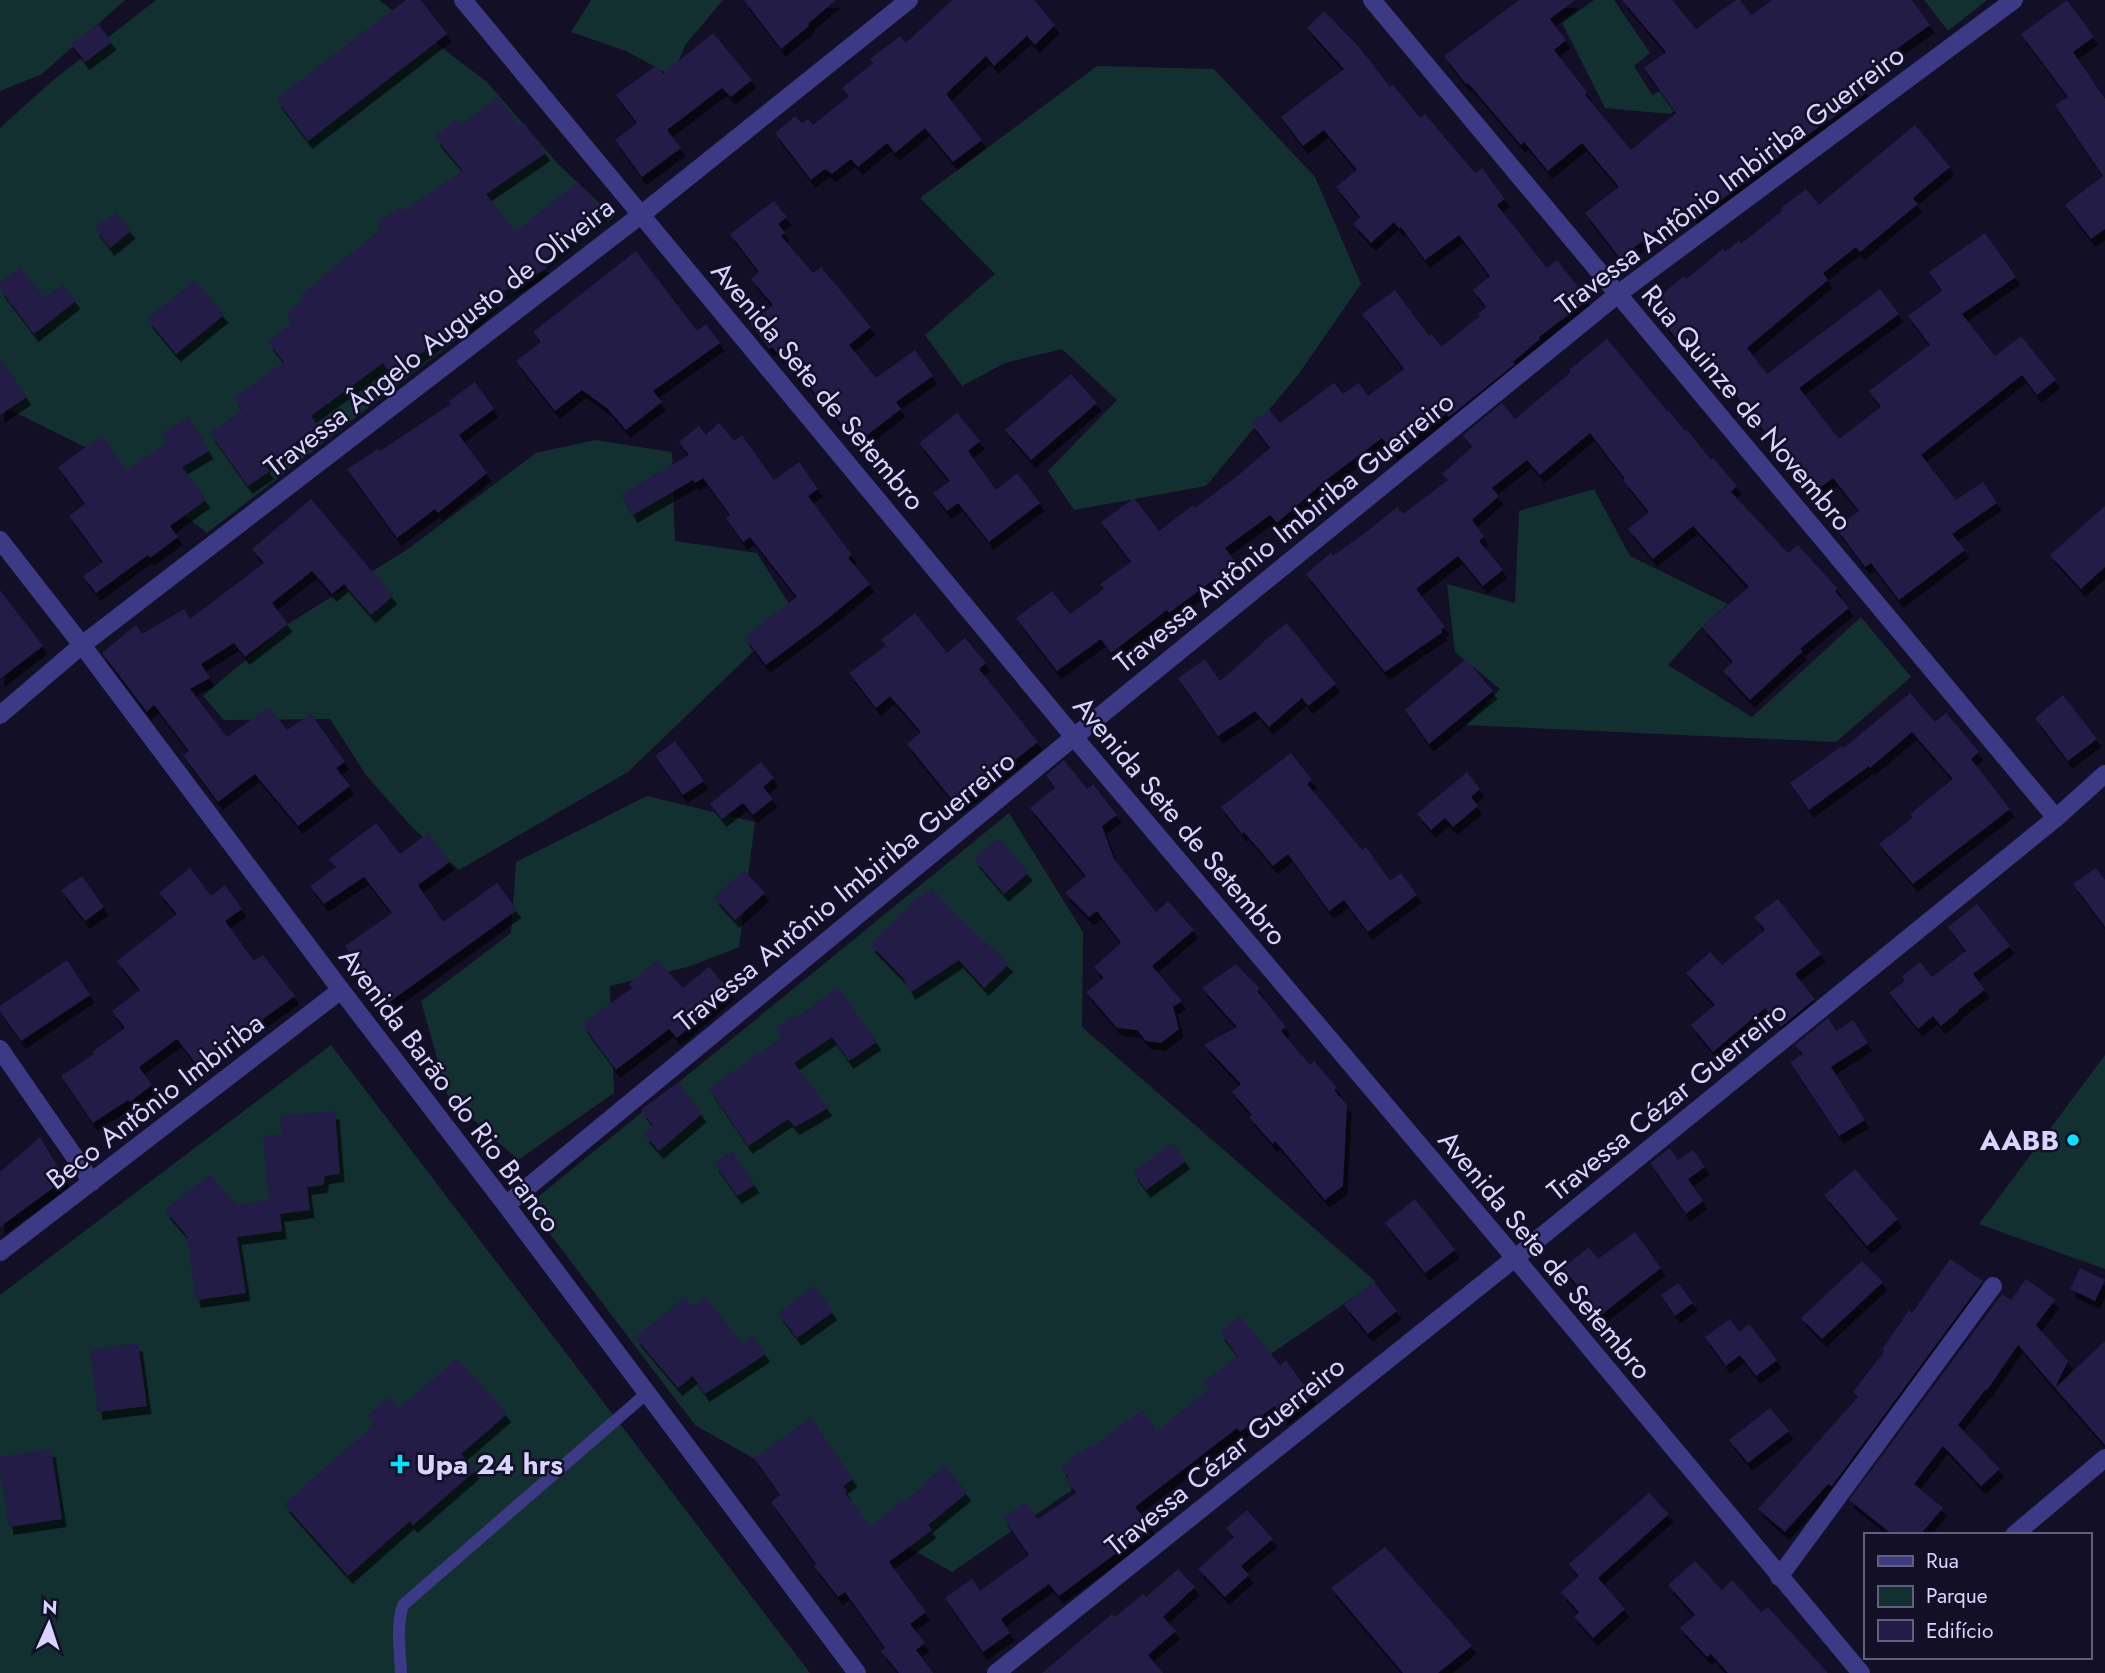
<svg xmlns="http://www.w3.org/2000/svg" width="2105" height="1673" font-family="Jost,sans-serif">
<defs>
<filter id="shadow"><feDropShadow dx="4.5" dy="8" stdDeviation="0" flood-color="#0009"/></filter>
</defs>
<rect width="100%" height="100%" fill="#130f26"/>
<path fill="#12302f" d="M 0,0 L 125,0 L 42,74 L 0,91 Z
M 156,0 L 379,0 L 487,82 L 558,164 L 614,217 L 207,533 L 115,462 L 0,405 L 0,128 L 52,81 Z
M 591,0 L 723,0 L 686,44 L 672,76 L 626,51 L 571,32 Z
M 1594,0 L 1614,0 L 1650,53 L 1634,66 L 1652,95 L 1689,78 L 1696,96 L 1670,114 L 1605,108 L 1562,23 Z
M 1924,0 L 1987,0 L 1948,31 Z
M 1097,66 L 1214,69 L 1315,177 L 1361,284 L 1298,375 L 1206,486 L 1074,510 L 1048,471 L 1117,400 L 1062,349 L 1005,363 L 962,386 L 925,335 L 995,274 L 920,198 Z
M 595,440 L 672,452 L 675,541 L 757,553 L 794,612 L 628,772 L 459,870 L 411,826 L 366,775 L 330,719 L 224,720 L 203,696 L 288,624 L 408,549 L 536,453 Z
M 1594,489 L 1630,556 L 1728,604 L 1702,627 L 1668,665 L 1752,717 L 1861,617 L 1911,677 L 1836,742 L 1466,725 L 1500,689 L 1455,652 L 1447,584 L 1515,603 L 1519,511 Z
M 647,796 L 755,822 L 739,947 L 691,966 L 610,986 L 614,1093 L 518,1160 L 448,1097 L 421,1001 L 511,933 L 516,862 Z
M 1009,813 L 1083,932 L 1082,1027 L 1376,1282 L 952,1572 L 695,1425 L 528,1205 Z
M 331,1045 L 810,1673 L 0,1673 L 0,1295 Z
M 2105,1055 L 2105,1269 L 1979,1224 Z"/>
<path fill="#241b47" filter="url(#shadow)" d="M 406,0 L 421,0 L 447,34 L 308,141 L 276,99 Z
M 744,0 L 836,0 L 808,24 L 809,26 L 781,49 Z
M 952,0 L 1034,0 L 1055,25 L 1035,45 L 1027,36 L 994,66 L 986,56 L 946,94 L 982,140 L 953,162 L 925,128 L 895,153 L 887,143 L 858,167 L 851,159 L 832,174 L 825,169 L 811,180 L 775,133 L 795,116 L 802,123 L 808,119 L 813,125 L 849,96 L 842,88 L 873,63 L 870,59 L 900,36 L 906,43 Z
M 1519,0 L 1575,0 L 1550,19 L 1566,40 L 1554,50 L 1587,92 L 1585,95 L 1631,150 L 1676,113 L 1644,68 L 1666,52 L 1622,0 L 1672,0 L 1696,29 L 1736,0 L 1740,0 L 1751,15 L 1773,0 L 1912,0 L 1930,25 L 1856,78 L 1867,92 L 1829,121 L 1828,120 L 1696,219 L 1687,209 L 1658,233 L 1656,231 L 1620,258 L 1585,213 L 1619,187 L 1582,143 L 1548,171 L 1524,142 L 1521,145 L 1468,83 L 1466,84 L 1444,56 Z
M 2067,0 L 2094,37 L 2073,52 L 2105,99 L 2105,229 L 2091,239 L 2065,205 L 2103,176 L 2055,105 L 2068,97 L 2021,34 Z
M 1324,11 L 1360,48 L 1390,87 L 1393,85 L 1420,118 L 1425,114 L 1475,173 L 1482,168 L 1505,199 L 1497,205 L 1547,268 L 1557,260 L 1588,300 L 1539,337 L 1540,339 L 1513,362 L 1515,364 L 1449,417 L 1446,414 L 1393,452 L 1382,438 L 1326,480 L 1277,523 L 1270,515 L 1225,548 L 1239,567 L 1219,582 L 1216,578 L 1169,613 L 1167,610 L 1111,653 L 1101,639 L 1057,671 L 1016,618 L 1052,591 L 1070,614 L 1104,589 L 1100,584 L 1131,562 L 1101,522 L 1134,498 L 1159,531 L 1193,505 L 1195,508 L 1236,477 L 1270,448 L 1251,423 L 1269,410 L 1280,423 L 1334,383 L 1343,394 L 1359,383 L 1368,396 L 1404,369 L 1362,314 L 1395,290 L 1429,336 L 1432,334 L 1441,347 L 1480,316 L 1478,314 L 1486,307 L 1473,290 L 1490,276 L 1459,235 L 1425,260 L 1401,227 L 1399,229 L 1394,222 L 1371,243 L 1353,224 L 1360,217 L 1336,187 L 1357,170 L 1324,130 L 1303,146 L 1281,117 L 1344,69 L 1307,28 Z
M 98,24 L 112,42 L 85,62 L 71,44 Z
M 713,33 L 752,80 L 731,97 L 722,88 L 667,130 L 681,148 L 642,177 L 615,140 L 637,123 L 616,95 L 657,65 L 663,74 Z
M 497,97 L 520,126 L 524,123 L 546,153 L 486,194 L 515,232 L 578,182 L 604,213 L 541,263 L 547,268 L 493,297 L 495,300 L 465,327 L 461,323 L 393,375 L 383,363 L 311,416 L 318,426 L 265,465 L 270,471 L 248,486 L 210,433 L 242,410 L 234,398 L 284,362 L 268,342 L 292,322 L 286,314 L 304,299 L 301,295 L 381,229 L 377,224 L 400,207 L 403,211 L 463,171 L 435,137 L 456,119 L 461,125 Z
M 1915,125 L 1950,167 L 1913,198 L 1918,204 L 1860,252 L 1856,247 L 1823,273 L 1828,280 L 1747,348 L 1767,374 L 1880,289 L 1899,314 L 1799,388 L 1839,439 L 1881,407 L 1869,391 L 1930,345 L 1908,316 L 1942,291 L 1929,272 L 1985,233 L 2016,277 L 1962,314 L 1995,356 L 2021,336 L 2056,380 L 2037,395 L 2022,375 L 1921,455 L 1956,500 L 1983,482 L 1997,503 L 1952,534 L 1965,550 L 1899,600 L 1871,563 L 1865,567 L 1836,528 L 1859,511 L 1833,478 L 1813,493 L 1732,390 L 1690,343 L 1684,348 L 1649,305 L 1684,276 L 1686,279 L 1723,249 L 1725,252 L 1739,241 L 1741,244 L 1782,211 L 1780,209 L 1806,189 L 1819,205 Z
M 774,201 L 787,217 L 778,224 L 785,233 L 781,236 L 813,273 L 821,267 L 871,327 L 849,345 L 876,378 L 915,350 L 933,376 L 896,402 L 901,409 L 857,443 L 805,381 L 803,383 L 772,347 L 769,349 L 750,323 L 773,305 L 751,279 L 759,272 L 730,234 Z
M 116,212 L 131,231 L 110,248 L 95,228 Z
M 636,251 L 697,331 L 706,324 L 720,343 L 653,391 L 662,402 L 626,430 L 608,409 L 582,390 L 555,411 L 516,361 L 541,342 L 533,332 Z
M 20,267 L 44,298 L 63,284 L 76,301 L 34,334 L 0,289 L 0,282 Z
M 195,280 L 224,315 L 176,354 L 147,319 Z
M 1607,339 L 1668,412 L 1669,411 L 1685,431 L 1687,430 L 1711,460 L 1713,458 L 1737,486 L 1731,492 L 1788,553 L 1798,545 L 1838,589 L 1835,591 L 1849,608 L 1800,649 L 1803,651 L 1750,700 L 1723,671 L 1733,662 L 1702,627 L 1749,587 L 1693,526 L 1653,559 L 1628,529 L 1649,512 L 1623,480 L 1625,479 L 1590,433 L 1540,475 L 1527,460 L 1492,488 L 1499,496 L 1472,520 L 1484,537 L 1479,541 L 1503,570 L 1483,586 L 1458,556 L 1416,589 L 1445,627 L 1441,630 L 1443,632 L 1385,672 L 1306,574 L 1331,553 L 1333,556 L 1369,530 L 1397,507 L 1403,514 L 1448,480 L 1442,474 L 1472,447 L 1463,435 L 1502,403 L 1515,419 L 1571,372 L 1569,370 Z
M 0,358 L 27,397 L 0,415 Z
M 1071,374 L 1097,403 L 1031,460 L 1005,430 Z
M 475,382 L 494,409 L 459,435 L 487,473 L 438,513 L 435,509 L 397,538 L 347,469 L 378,449 L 380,451 L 416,427 L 451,404 L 449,401 Z
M 957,413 L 980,441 L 968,451 L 996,490 L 1017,473 L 1040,503 L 989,542 L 958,503 L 947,511 L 933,493 L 950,481 L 919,443 Z
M 189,417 L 209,451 L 182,467 L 206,500 L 170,526 L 178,537 L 150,558 L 148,555 L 96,593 L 83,576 L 103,562 L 69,516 L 85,504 L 58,467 L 102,436 L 127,471 L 167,442 L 162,433 Z
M 719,423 L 734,441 L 742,435 L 774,480 L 799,462 L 818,489 L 808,496 L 852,555 L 848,558 L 870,584 L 821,624 L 766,665 L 744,637 L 797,597 L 750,537 L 743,542 L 726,518 L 730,515 L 703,478 L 695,483 L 693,480 L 633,515 L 621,495 L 689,455 L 679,442 L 699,426 L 706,435 Z
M 311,499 L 393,596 L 371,615 L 344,584 L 332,594 L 312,571 L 272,603 L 288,624 L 245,657 L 234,643 L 201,664 L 210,678 L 190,689 L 227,737 L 269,707 L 287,730 L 311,714 L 345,762 L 336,768 L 350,786 L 298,826 L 255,774 L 218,802 L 183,755 L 189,751 L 154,705 L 147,712 L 102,653 L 136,625 L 142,634 L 184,609 L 190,619 L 264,563 L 252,549 Z
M 2105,506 L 2105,567 L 2081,589 L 2050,555 Z
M 0,590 L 43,646 L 0,679 Z
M 915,613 L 947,653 L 965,638 L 986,663 L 979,669 L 1038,742 L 957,806 L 907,744 L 921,732 L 890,696 L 876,708 L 849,673 L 886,646 L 881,640 Z
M 1287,623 L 1336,684 L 1308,706 L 1302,698 L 1269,727 L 1255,711 L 1218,736 L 1178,678 L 1205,659 L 1220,681 L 1260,646 L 1259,645 Z
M 1466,659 L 1493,691 L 1429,744 L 1405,710 Z
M 1910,693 L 1935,722 L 1946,713 L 1979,752 L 1971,759 L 2010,809 L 1913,884 L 1879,844 L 1913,817 L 1910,814 L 1953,779 L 1912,732 L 1870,768 L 1869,766 L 1809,810 L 1790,783 L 1842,746 L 1844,748 Z
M 2063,695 L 2097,739 L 2068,761 L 2035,718 Z
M 675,741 L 704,781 L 683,795 L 655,756 Z
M 1291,753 L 1312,780 L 1307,784 L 1362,850 L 1366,847 L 1390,881 L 1401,873 L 1417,895 L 1368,932 L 1344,900 L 1329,911 L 1288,854 L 1273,866 L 1244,832 L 1242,834 L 1221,807 Z
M 1064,760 L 1087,789 L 1093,784 L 1117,815 L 1102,826 L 1114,859 L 1156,912 L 1168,901 L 1194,930 L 1152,966 L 1182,1001 L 1173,1007 L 1179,1029 L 1161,1043 L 1146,1041 L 1137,1030 L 1117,1028 L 1086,992 L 1104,978 L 1094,967 L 1121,943 L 1097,911 L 1089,917 L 1065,893 L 1086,876 L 1030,808 L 1055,788 L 1046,775 Z
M 761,762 L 774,778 L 763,787 L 773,799 L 753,815 L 743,803 L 722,819 L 710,804 Z
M 1467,772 L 1480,789 L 1471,797 L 1478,806 L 1453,827 L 1445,818 L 1431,830 L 1417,814 Z
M 376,823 L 400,854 L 428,833 L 450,862 L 418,885 L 443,922 L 497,883 L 517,910 L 384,1006 L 364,980 L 367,977 L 345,946 L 392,913 L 364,877 L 324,904 L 310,886 L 336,867 L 329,859 Z
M 999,838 L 1028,873 L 1004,894 L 974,859 Z
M 190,868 L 211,896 L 225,885 L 242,909 L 225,921 L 254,961 L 263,955 L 295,996 L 198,1066 L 177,1039 L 139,1067 L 152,1085 L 130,1102 L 128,1100 L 93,1123 L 61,1076 L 94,1054 L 92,1052 L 125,1028 L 112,1011 L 140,990 L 117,961 L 177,914 L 159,893 Z
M 2096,868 L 2105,880 L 2105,927 L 2073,884 Z
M 744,870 L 765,893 L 735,920 L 714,897 Z
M 82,876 L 104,907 L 85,921 L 61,890 Z
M 932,889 L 954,913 L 1009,964 L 984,988 L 959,960 L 911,992 L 904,979 L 870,944 L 911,906 L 908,904 Z
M 1778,899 L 1821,954 L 1795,974 L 1815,999 L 1781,1027 L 1765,1008 L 1713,1052 L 1691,1025 L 1715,1005 L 1686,973 L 1710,952 L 1722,965 L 1765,930 L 1754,917 Z
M 1977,904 L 2010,946 L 1973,974 L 1985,990 L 1958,1010 L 1959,1011 L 1941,1026 L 1933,1016 L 1918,1029 L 1889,993 L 1905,981 L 1902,976 L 1920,962 L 1932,977 L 1966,951 L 1948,927 Z
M 67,960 L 90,995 L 21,1041 L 0,1011 L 0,1006 Z
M 657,960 L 683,988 L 709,967 L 730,991 L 677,1038 L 669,1029 L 616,1070 L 582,1024 L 632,988 L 629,984 Z
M 1236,964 L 1260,989 L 1257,991 L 1286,1027 L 1281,1031 L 1310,1065 L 1314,1061 L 1337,1088 L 1334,1090 L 1347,1105 L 1343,1186 L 1325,1200 L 1275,1141 L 1273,1144 L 1249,1117 L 1252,1115 L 1232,1092 L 1241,1084 L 1204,1045 L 1237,1027 L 1202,988 Z
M 837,987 L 877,1042 L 849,1061 L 832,1037 L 794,1063 L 828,1108 L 795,1127 L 788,1119 L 748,1146 L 709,1088 L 782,1038 L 776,1028 L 796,1014 L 798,1017 Z
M 1828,1018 L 1836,1031 L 1853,1020 L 1868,1043 L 1831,1067 L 1865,1120 L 1839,1136 L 1790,1062 L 1803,1054 L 1795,1045 Z
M 678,1082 L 702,1114 L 659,1151 L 644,1134 L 653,1126 L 641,1110 Z
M 335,1111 L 340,1174 L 325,1176 L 323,1185 L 307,1187 L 310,1210 L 280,1214 L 282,1231 L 237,1237 L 246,1293 L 196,1300 L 187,1236 L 165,1210 L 210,1174 L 236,1205 L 269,1200 L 263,1136 L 282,1134 L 280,1116 Z
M 40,1137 L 65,1179 L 0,1227 L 0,1172 Z
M 1173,1143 L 1186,1161 L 1146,1190 L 1133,1172 Z
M 1670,1148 L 1678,1160 L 1693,1150 L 1705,1167 L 1688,1179 L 1703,1201 L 1686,1214 L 1650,1163 Z
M 732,1151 L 755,1185 L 737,1196 L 714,1163 Z
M 1855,1169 L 1898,1219 L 1867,1246 L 1824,1195 Z
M 1415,1199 L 1455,1250 L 1425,1273 L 1385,1223 Z
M 1635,1232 L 1661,1268 L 1601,1315 L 1563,1268 L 1589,1247 L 1598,1259 Z
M 1950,1259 L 1983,1281 L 1832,1486 L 1828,1484 L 1785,1532 L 1758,1509 L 1858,1397 L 1853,1392 L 1884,1352 L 1882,1350 L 1909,1310 L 1912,1313 Z
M 1862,1261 L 1883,1282 L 1822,1339 L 1801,1318 Z
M 2080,1268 L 2105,1280 L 2095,1301 L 2070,1289 Z
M 2026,1279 L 2055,1300 L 2036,1325 L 2068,1361 L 2055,1388 L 2018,1345 L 1987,1390 L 1986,1389 L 1958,1425 L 2000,1469 L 1981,1486 L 1943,1446 L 1914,1484 L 1943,1508 L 1920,1535 L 1893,1535 L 1849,1500 L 2002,1294 L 2011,1300 Z
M 1374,1282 L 1397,1311 L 1368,1334 L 1344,1305 Z
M 1678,1283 L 1693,1303 L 1675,1316 L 1661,1295 Z
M 814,1286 L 833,1312 L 797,1338 L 778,1313 Z
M 685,1297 L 693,1307 L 705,1297 L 742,1343 L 753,1336 L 766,1354 L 705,1394 L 693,1376 L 678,1388 L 635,1337 Z
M 1240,1316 L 1280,1365 L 1286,1360 L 1312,1396 L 1283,1417 L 1275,1406 L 1240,1432 L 1237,1428 L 1135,1507 L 1151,1527 L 1059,1596 L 1049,1584 L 1001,1619 L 1010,1633 L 983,1652 L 945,1598 L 972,1579 L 980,1591 L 1029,1555 L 1003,1518 L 1025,1502 L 1038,1519 L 1076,1493 L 1066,1480 L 1069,1478 L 1061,1467 L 1089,1446 L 1091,1448 L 1142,1410 L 1157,1431 L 1208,1390 L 1202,1383 L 1238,1356 L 1220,1332 Z
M 1730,1319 L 1739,1332 L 1749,1324 L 1777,1360 L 1756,1376 L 1740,1355 L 1726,1366 L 1705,1337 Z
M 2105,1341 L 2105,1445 L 2055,1388 Z
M 138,1343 L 147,1406 L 98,1412 L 90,1350 Z
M 457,1358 L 507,1414 L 461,1454 L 475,1471 L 413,1525 L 410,1521 L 348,1576 L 284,1504 L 375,1424 L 368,1416 L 389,1397 L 399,1409 Z
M 1770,1408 L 1789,1431 L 1748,1463 L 1729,1440 Z
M 811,1418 L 853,1479 L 843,1486 L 847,1492 L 845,1493 L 870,1526 L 928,1483 L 926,1481 L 945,1466 L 967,1493 L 928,1525 L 932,1530 L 889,1562 L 926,1612 L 910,1624 L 925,1643 L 916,1650 L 933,1673 L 899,1673 L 881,1651 L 885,1648 L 845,1592 L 838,1597 L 814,1566 L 816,1564 L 771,1502 L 780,1495 L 754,1458 Z
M 51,1449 L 62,1519 L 9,1527 L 0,1471 L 0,1457 Z
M 1649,1493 L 1669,1514 L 1598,1578 L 1625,1609 L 1593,1638 L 1574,1617 L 1579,1612 L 1561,1592 L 1579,1576 L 1569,1564 Z
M 1247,1510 L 1273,1539 L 1241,1566 L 1249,1575 L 1225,1597 L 1198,1569 L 1234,1537 L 1226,1528 Z
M 1385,1547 L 1472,1646 L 1438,1673 L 1403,1673 L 1331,1588 Z
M 1695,1561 L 1722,1590 L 1732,1580 L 1761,1612 L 1768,1607 L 1828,1673 L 1728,1673 L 1711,1654 L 1707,1657 L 1680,1628 L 1695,1615 L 1668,1585 Z
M 1178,1569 L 1195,1587 L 1163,1617 L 1176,1631 L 1148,1655 L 1163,1673 L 1042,1673 L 1112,1614 L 1115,1617 L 1143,1594 L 1146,1597 Z"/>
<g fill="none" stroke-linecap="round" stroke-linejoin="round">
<path stroke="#3d3a85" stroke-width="12" d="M 401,1673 C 400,1650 396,1627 403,1605 L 647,1393"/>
<path stroke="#3d3a85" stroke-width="18" d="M 463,0 L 1074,737 L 1515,1258 L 1861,1673
M 1372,0 L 2056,818
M 0,540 L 82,645 L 341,990 L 506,1205 L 857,1673
M 0,715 L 82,645 L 642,214 L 909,0
M 0,1049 L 92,1182
M 506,1205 L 1074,737 L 1618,294 L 2014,0
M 0,1252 L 341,990
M 2014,1535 L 2105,1458
M 1779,1577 L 1993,1286
M 996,1673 L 1515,1258 L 2056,818 L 2105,774"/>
</g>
<g fill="#00e5ff" stroke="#130f26" stroke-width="2.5">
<circle cx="2073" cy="1140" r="7"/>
<path d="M396.5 1453.5h7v7h7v7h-7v7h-7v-7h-7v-7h7z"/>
</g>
<g text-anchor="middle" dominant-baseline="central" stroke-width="5" stroke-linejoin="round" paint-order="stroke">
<g font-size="28" fill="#d9d4ff" stroke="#130f26">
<text transform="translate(1730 180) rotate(-37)">Travessa Antônio Imbiriba Guerreiro</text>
<text transform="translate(439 337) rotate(-38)">Travessa Ângelo Augusto de Oliveira</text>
<text transform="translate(818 386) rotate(50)">Avenida Sete de Setembro</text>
<text transform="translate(1747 408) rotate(50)">Rua Quinze de Novembro</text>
<text transform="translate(1284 532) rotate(-39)">Travessa Antônio Imbiriba Guerreiro</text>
<text transform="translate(1180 821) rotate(50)">Avenida Sete de Setembro</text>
<text transform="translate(845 891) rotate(-39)">Travessa Antônio Imbiriba Guerreiro</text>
<text transform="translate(450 1090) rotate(53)">Avenida Barão do Rio Branco</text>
<text transform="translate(155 1101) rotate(-38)">Beco Antônio Imbiriba</text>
<text transform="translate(1667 1101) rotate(-39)">Travessa Cézar Guerreiro</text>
<text transform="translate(1545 1255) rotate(50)">Avenida Sete de Setembro</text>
<text transform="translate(1225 1456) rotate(-39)">Travessa Cézar Guerreiro</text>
</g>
<g font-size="28" font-weight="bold" fill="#d9d4ff" stroke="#130f26" text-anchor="end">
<text x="2059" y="1140">AABB</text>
<text x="416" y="1464" text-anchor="start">Upa 24 hrs</text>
</g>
</g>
<rect x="1864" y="1533" width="228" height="126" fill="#130f26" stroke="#625e7d" stroke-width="2"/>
<rect x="1878" y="1556" width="35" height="10" fill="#3d3a85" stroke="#625e7d" stroke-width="2"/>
<text x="1926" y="1568" font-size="21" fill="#d9d4ff">Rua</text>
<rect x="1878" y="1586" width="35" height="21" fill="#12302f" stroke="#625e7d" stroke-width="2"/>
<text x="1926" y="1603" font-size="21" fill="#d9d4ff">Parque</text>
<rect x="1878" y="1620" width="35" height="21" fill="#241b47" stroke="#625e7d" stroke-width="2"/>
<text x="1926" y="1638" font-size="21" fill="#d9d4ff">Edifício</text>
<g transform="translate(49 1624) rotate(3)" stroke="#130f26" stroke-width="5" paint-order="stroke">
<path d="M0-5L12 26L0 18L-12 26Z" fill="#d9d4ff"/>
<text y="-10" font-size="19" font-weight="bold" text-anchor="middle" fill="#d9d4ff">N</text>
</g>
</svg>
